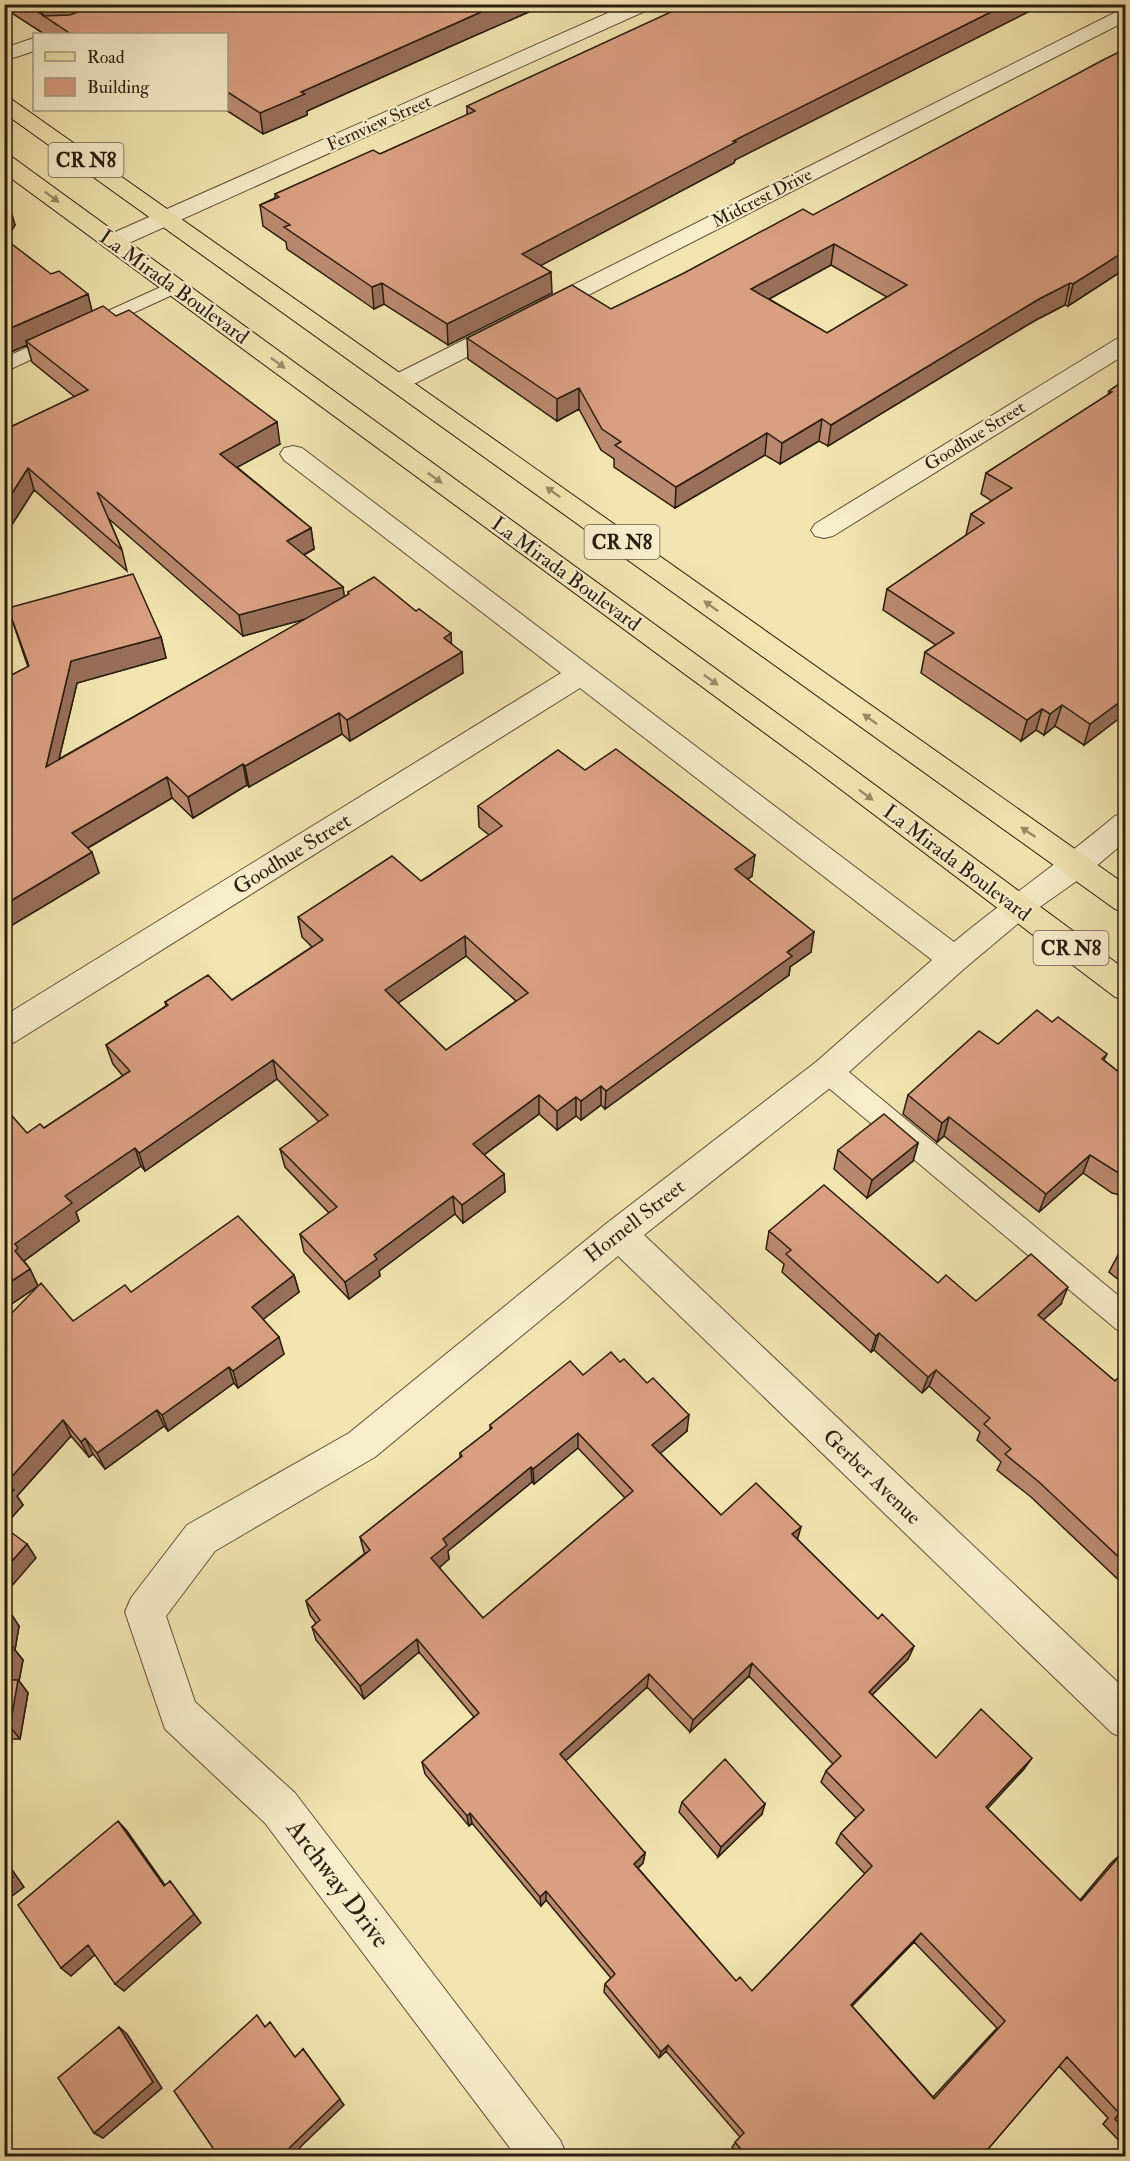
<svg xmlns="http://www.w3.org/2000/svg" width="1130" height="2161" font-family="'IM FELL Double Pica',serif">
<rect width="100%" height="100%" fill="#f2e4af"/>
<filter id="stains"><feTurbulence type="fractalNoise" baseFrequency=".00333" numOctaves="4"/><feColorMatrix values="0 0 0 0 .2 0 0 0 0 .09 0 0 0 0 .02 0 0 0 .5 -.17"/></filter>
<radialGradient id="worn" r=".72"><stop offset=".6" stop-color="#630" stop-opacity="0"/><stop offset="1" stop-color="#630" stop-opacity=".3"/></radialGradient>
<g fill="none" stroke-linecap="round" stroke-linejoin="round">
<defs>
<path id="lane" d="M 174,281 L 181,283 L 183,287 L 181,291 L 4,372 L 4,358 Z
M 828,1060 L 838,1063 L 1126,1302 L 1126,1333 L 1116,1329 L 818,1079 L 815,1071 L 818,1063 Z"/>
<path id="street" d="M 628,4 L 654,4 L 652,8 L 120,247 L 112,249 L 104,247 L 101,242 L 104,237 Z
M 1126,7 L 1126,21 L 408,387 L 399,389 L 390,387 L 387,382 L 390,377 Z
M 34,38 L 34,51 L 4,61 L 4,48 Z
M 1126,336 L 1126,354 L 833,536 L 824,538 L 815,536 L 811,530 L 815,524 L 1118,338 Z
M 293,446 L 302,448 L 954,942 C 1007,898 1063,860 1115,816 L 1126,813 L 1126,841 L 1088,873 L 1027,916 L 965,968 L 840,1080 L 644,1235 L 1126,1690 L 1126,1739 L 1112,1733 L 618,1256 L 375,1457 L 215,1551 L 166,1616 L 195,1702 L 295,1793 L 560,2140 L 567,2156 L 516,2156 L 265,1823 L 165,1729 L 125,1612 L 131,1598 L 187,1525 L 349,1433 L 607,1223 L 816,1062 L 932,960 L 580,688 L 15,1042 L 4,1046 L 4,1016 L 561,673 L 284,460 L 280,454 L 284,448 Z"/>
<path id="primary" d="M 4,97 L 11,99 L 1126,885 L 1126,913 L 1115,909 L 4,113 Z
M 4,156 L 12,157 L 830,752 L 1126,970 L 1126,1000 L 1115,997 L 810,766 L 4,173 Z"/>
</defs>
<use href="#lane" stroke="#5c4f38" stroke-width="2"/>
<use href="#street" stroke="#5c4f38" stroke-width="2"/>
<use href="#primary" stroke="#2a1d10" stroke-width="2"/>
<use href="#lane" fill="#f7edcb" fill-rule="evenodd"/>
<use href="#street" fill="#f7edcb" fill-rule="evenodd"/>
<use href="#primary" fill="#f2e4af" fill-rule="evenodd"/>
</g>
<path fill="#bb896f" stroke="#2a1d10" stroke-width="1.5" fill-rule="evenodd" d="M 4,4 L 547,4 L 458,43 L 307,111 L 307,115 L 263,134 L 226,110 L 226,34 L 44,34 L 4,8 Z
M 467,106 L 735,160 L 734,163 L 541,265 L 552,293 L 448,345 L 384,304 L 374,309 L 287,249 L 286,242 L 263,226 L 260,205 L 275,198 L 275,194 L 380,154 L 467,115 Z
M 4,200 L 15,225 L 6,240 L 92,311 L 280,444 L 237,467 L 311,528 L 314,549 L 304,555 L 343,587 L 344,597 L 348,595 L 348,592 L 451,644 L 463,673 L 350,741 L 342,734 L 249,787 L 247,785 L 193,818 L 172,798 L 88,848 L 99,873 L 4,930 L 4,679 L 28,667 L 8,608 L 161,637 L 166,658 L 77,683 L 59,759 L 306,619 L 243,636 L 109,519 L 122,550 L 127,571 L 34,490 L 4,537 L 4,430 L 75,397 L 32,362 L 27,345 L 4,355 Z
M 813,215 L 1125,269 L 1068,306 L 1065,305 L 1034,321 L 828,446 L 819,441 L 780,464 L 765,455 L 675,508 L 614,467 L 614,459 L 601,450 L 579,409 L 557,421 L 468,359 L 467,338 L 611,309 ZM 831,265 L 887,297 L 827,333 L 769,299 Z
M 1125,380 L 1125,714 L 1084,745 L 1055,726 L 1044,735 L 1036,730 L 1021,741 L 921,673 L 925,652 L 936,645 L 883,610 L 887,589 L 966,535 L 971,514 L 992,501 L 981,494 L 986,473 L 1108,395 L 1109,391 Z
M 585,770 L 752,876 L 748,879 L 811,952 L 790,967 L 789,975 L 605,1109 L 601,1105 L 581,1120 L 576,1116 L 557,1130 L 539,1114 L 484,1155 L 504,1174 L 505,1192 L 463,1223 L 455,1214 L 379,1271 L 380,1276 L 349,1299 L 304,1252 L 300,1234 L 329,1213 L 285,1167 L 280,1149 L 319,1122 L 277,1079 L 145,1171 L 141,1166 L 76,1212 L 79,1221 L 24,1261 L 30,1269 L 38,1286 L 73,1321 L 131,1292 L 294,1275 L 299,1292 L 263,1319 L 284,1354 L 238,1388 L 234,1383 L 168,1431 L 164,1426 L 105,1469 L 93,1454 L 89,1457 L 71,1436 L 17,1496 L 23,1505 L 4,1526 L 37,1287 L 4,1309 L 27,1133 L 44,1128 L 123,1076 L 113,1064 L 106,1045 L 166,1006 L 165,1002 L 232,1000 L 312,947 L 302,937 L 298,917 L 421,881 L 489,835 L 479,827 L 478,806 ZM 466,956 L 516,1001 L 446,1050 L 398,1003 Z
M 1052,1022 L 1107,1054 L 1104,1060 L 1125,1077 L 1125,1196 L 1112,1193 L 1083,1173 L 1039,1212 L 944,1136 L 937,1142 L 903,1114 L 908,1095 L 998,1044 Z
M 918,1143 L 913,1161 L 867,1198 L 834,1169 L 838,1150 Z
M 769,1231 L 938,1283 L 976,1301 L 1061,1304 L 1043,1320 L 1115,1381 L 1125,1371 L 1125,1586 L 1031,1497 L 997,1470 L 1001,1462 L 977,1440 L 980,1432 L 929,1386 L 922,1393 L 874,1350 L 871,1352 L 782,1272 L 784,1264 L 766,1249 Z
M 1125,1247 L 1125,1285 L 1109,1272 L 1118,1255 Z
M 583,1375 L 687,1431 L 660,1453 L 721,1515 L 797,1539 L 878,1619 L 914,1646 L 908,1659 L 872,1695 L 936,1758 L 1024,1769 L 987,1808 L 1080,1900 L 1111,1863 L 1122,1853 L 1125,1857 L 1125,2147 L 1103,2124 L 1108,2118 L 1059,2066 L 988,2149 L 995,2157 L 740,2157 L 732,2147 L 740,2137 L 666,2051 L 659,2058 L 604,1992 L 605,1984 L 611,1978 L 546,1900 L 541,1906 L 472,1823 L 469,1826 L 425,1774 L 422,1762 L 474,1717 L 419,1652 L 364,1699 L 316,1640 L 312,1627 L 316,1623 L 310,1615 L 306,1601 L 365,1553 L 364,1552 L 360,1537 L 460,1458 L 460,1453 L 490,1430 L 490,1425 ZM 578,1448 L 625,1498 L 483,1618 L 439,1568 L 449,1559 L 448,1551 L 532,1482 L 534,1484 ZM 749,1676 L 833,1764 L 826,1771 L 821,1782 L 856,1818 L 841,1833 L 836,1843 L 865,1874 L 752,1991 L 736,1981 L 638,1868 L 643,1863 L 645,1853 L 565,1761 L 647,1687 L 690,1732 ZM 914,1942 L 997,2028 L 933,2097 L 852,2006 Z
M 4,1612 L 19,1626 L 15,1650 L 23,1660 L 19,1681 L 28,1693 L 20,1739 L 12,1739 L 11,1746 L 4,1746 Z
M 682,1802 L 762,1814 L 718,1857 L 679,1812 Z"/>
<path fill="#986f5a" stroke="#2a1d10" stroke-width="1.5" d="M 52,4 L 108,4 L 57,25 L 41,13 L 46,7 Z
M 499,4 L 547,4 L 458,43 L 307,111 L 307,115 L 263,134 L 260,113 L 301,92 Z
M 1007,4 L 1044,4 L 735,160 L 734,163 L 523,275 L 522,254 L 733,141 Z
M 9,204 L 15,225 L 4,243 L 4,212 Z
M 834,244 L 831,265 L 749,310 L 751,289 Z
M 1125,251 L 1125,269 L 1068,306 L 1073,284 Z
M 551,272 L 552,293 L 448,345 L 447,324 Z
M 382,283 L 384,304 L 374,309 L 372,287 Z
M 1070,283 L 1065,305 L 1034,321 L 828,446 L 831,425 L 1039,299 Z
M 88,294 L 93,315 L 26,341 L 27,345 L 4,355 L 4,331 Z
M 579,388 L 579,409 L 557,421 L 557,399 Z
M 822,419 L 819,441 L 780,464 L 782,443 Z
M 277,422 L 280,444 L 223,475 L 220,454 Z
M 767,433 L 765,455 L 675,508 L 676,487 Z
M 28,468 L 34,490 L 4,537 L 4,506 Z
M 311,528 L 314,549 L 290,562 L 287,541 Z
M 343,587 L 346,608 L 243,636 L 239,615 Z
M 451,633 L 452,654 L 444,638 Z
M 161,637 L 166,658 L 77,683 L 52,788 L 46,767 L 71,661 Z
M 462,652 L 463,673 L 350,741 L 347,720 Z
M 1125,698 L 1125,714 L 1084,745 L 1090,724 Z
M 1062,705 L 1055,726 L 1044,735 L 1050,714 Z
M 1042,709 L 1036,730 L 1021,741 L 1027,720 Z
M 339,713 L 342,734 L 249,787 L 245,766 Z
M 243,764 L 247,785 L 193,818 L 188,797 Z
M 167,777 L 172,798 L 79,853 L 72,833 Z
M 92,852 L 99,873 L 4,930 L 4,905 Z
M 755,855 L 752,876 L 733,889 L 735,869 Z
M 814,932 L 811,952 L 790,967 L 789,975 L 605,1109 L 606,1091 Z
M 465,936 L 466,956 L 388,1010 L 385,990 Z
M 273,1060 L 277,1079 L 145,1171 L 139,1153 Z
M 601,1086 L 601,1105 L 581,1120 L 581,1101 Z
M 539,1095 L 539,1114 L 474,1162 L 473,1144 Z
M 576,1097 L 576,1116 L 557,1130 L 557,1111 Z
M 949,1117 L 944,1136 L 937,1142 L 942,1123 Z
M 918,1143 L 913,1161 L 867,1198 L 872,1180 Z
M 135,1148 L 141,1166 L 76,1212 L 79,1221 L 24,1261 L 27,1266 L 15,1251 L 15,1244 L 65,1196 Z
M 1090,1155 L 1083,1173 L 1039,1212 L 1046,1194 Z
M 504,1174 L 505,1192 L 463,1223 L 462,1205 Z
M 453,1196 L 455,1214 L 379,1271 L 380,1276 L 349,1299 L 345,1282 L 374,1255 Z
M 30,1269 L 38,1286 L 4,1309 L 4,1286 Z
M 294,1275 L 299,1292 L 257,1324 L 252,1307 Z
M 1068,1287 L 1061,1304 L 1030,1332 L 1038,1315 Z
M 879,1333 L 874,1350 L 871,1352 L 876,1336 Z
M 279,1337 L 284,1354 L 238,1388 L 233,1371 Z
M 229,1367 L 234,1383 L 168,1431 L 162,1415 Z
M 936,1370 L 929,1386 L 922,1393 L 928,1377 Z
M 157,1410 L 164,1426 L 105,1469 L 97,1453 Z
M 689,1415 L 687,1431 L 651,1461 L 652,1445 Z
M 63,1420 L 71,1436 L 17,1496 L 23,1505 L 4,1526 L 5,1484 Z
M 578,1433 L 578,1448 L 534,1484 L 533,1469 Z
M 85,1438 L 93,1454 L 89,1457 L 81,1442 Z
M 531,1467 L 532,1482 L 448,1551 L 449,1559 L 434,1572 L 431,1558 L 443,1539 Z
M 801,1527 L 797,1541 L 792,1534 Z
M 27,1544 L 36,1558 L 4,1595 L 4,1570 Z
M 10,1612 L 19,1626 L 15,1650 L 23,1660 L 19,1681 L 28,1693 L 20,1739 L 10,1727 L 4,1647 Z
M 417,1639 L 419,1652 L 364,1699 L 360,1686 Z
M 914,1646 L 908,1659 L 863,1704 L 869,1692 Z
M 752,1663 L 749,1676 L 690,1732 L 693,1720 Z
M 649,1674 L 647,1687 L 560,1766 L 560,1754 Z
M 4,1731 L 12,1739 L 11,1746 L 4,1739 Z
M 1032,1758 L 1024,1769 L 979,1818 L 986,1807 Z
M 765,1804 L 762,1814 L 718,1857 L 721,1847 Z
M 470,1813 L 472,1823 L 469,1826 L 467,1816 Z
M 118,1821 L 127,1831 L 172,1895 L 164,1886 Z
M 645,1853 L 643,1863 L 632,1873 L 634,1864 Z
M 4,1858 L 24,1887 L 4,1902 Z
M 170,1881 L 201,1923 L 124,1991 L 115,1984 Z
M 546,1891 L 546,1900 L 541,1906 L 540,1897 Z
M 921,1933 L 914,1942 L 845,2013 L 851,2005 Z
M 88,1945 L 97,1953 L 71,1976 L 61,1968 Z
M 119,2027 L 127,2034 L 162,2088 L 103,2138 L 94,2133 Z
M 668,2045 L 666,2051 L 659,2058 L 661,2052 Z
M 303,2049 L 344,2105 L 290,2157 L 280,2157 Z"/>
<path fill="#d99f81" stroke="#2a1d10" stroke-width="1.5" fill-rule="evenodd" d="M 26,4 L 52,4 L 46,7 L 41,13 L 43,16 L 70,15 L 99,4 L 499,4 L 301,92 L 305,94 L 260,113 L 226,91 L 226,34 L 71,34 Z
M 688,4 L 1007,4 L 733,141 L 736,142 L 522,254 L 551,272 L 447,324 L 382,283 L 372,287 L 284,227 L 290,225 L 260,205 L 279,197 L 275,194 L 373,150 L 380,154 L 475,111 L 467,106 Z
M 1125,49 L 1125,251 L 1073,284 L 1070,283 L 1039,299 L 831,425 L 822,419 L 782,443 L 767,433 L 676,487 L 615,445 L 621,442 L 602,429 L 579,388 L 557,399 L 467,338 L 572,285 L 611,309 L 684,273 L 803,209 L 813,215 L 1103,60 ZM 834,244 L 907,285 L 827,333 L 751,289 Z
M 4,200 L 9,204 L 4,212 Z
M 4,238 L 51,274 L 59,271 L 88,294 L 4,331 Z
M 103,306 L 116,316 L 129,310 L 277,422 L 220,454 L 311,528 L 287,541 L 343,587 L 239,615 L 97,492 L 122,550 L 28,468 L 4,506 L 4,430 L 88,390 L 26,341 Z
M 1125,380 L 1125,698 L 1090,724 L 1062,705 L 1050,714 L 1042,709 L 1027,720 L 925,652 L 954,633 L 887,589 L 984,523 L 971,514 L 1012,488 L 986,473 L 1112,392 L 1109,391 Z
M 133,574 L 161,637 L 71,661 L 46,767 L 349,594 L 348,592 L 374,577 L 416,611 L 419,609 L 451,633 L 444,638 L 462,652 L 347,720 L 339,713 L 245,766 L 243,764 L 188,797 L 167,777 L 72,833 L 92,852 L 4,905 L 4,679 L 29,666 L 8,608 Z
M 616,749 L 755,855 L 735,869 L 814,932 L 787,952 L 792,956 L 606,1091 L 601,1086 L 581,1101 L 576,1097 L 557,1111 L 539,1095 L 473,1144 L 504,1174 L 462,1205 L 453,1196 L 374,1255 L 377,1259 L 345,1282 L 300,1234 L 337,1207 L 280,1149 L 328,1115 L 273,1060 L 139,1153 L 135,1148 L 65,1196 L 72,1203 L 15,1244 L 18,1248 L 15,1251 L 30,1269 L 4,1286 L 4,1110 L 6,1109 L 27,1133 L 40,1124 L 44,1128 L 130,1071 L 106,1045 L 168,1005 L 165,1002 L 208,975 L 232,1000 L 323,940 L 298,917 L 392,856 L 421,881 L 429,876 L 502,826 L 478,806 L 558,750 L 585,770 ZM 465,936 L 528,993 L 446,1050 L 385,990 Z
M 1037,1010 L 1052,1022 L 1058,1017 L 1107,1054 L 1102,1059 L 1125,1077 L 1125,1176 L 1120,1174 L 1090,1155 L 1046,1194 L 949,1117 L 942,1123 L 908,1095 L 979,1031 L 998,1044 Z
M 884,1114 L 918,1143 L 872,1180 L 838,1150 Z
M 824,1185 L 938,1283 L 946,1275 L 976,1301 L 1031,1254 L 1068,1287 L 1038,1315 L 1115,1381 L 1125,1371 L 1125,1563 L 1039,1482 L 1005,1454 L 1011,1449 L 984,1424 L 990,1418 L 936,1370 L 928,1377 L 879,1333 L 876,1336 L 786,1254 L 791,1250 L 769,1231 Z
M 238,1216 L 294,1275 L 252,1307 L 279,1337 L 233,1371 L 229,1367 L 162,1415 L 157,1410 L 97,1453 L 85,1438 L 81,1442 L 63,1420 L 5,1484 L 14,1490 L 4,1501 L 4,1321 L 41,1283 L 73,1321 L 125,1285 L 131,1292 Z
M 1125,1247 L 1125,1261 L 1118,1255 Z
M 611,1352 L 620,1362 L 624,1359 L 647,1383 L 653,1378 L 689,1415 L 652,1445 L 721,1515 L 756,1483 L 801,1527 L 792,1534 L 878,1619 L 882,1614 L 914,1646 L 869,1692 L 936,1758 L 981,1709 L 1032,1758 L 986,1807 L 1081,1901 L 1122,1853 L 1125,1857 L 1125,2130 L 1115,2119 L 1119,2113 L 1067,2057 L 988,2149 L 995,2157 L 747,2157 L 735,2142 L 744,2133 L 668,2045 L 661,2052 L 605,1984 L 615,1974 L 546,1891 L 540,1897 L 470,1813 L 467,1816 L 422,1762 L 479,1713 L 417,1639 L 360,1686 L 312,1627 L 320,1620 L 306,1601 L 370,1550 L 360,1537 L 462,1456 L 460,1453 L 492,1428 L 490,1425 L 570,1361 L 583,1375 ZM 578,1433 L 633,1491 L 483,1618 L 431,1558 L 447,1545 L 443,1539 L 531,1467 L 533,1469 ZM 752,1663 L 841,1756 L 826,1771 L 864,1810 L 841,1833 L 872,1866 L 752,1991 L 740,1977 L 736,1981 L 634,1864 L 645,1853 L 560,1754 L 649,1674 L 693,1720 ZM 921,1933 L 1005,2021 L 934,2099 L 851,2005 Z
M 4,1527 L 27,1544 L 4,1570 Z
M 4,1612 L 10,1612 L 4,1643 Z
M 4,1647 L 13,1647 L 7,1680 L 18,1680 L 10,1727 L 4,1728 Z
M 725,1759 L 765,1804 L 721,1847 L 682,1802 Z
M 118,1821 L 164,1886 L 170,1881 L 194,1914 L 115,1984 L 88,1945 L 61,1968 L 18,1905 Z
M 4,1864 L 13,1877 L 4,1884 Z
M 257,2015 L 265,2027 L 270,2022 L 295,2057 L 303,2049 L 340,2099 L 280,2157 L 219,2157 L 174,2091 Z
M 119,2027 L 153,2082 L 94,2133 L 58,2078 Z"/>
<defs><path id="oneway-solid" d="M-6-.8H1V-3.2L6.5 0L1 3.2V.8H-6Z" transform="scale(1.5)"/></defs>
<g fill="#988a67">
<use href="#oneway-solid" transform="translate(52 197) rotate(37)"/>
<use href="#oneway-solid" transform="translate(278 363) rotate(36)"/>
<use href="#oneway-solid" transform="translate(435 478) rotate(36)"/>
<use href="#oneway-solid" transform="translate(553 492) rotate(-144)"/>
<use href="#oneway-solid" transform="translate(711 606) rotate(-144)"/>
<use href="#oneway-solid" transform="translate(711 680) rotate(36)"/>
<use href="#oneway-solid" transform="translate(870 719) rotate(-144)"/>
<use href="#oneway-solid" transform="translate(866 795) rotate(37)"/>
<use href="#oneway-solid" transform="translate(1028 832) rotate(-146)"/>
</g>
<g text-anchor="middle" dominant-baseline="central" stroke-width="4.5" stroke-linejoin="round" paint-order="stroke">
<g font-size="18" fill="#2a1d10" stroke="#f7edcb">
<text transform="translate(379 123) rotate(-24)">Fernview Street</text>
<text transform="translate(762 198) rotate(-27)">Midcrest Drive</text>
<text transform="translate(975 436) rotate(-32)">Goodhue Street</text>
</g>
<g fill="#f7edcb" stroke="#685b48" stroke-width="1.5">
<rect x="48.5" y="143" width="75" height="34" rx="4.5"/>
<rect x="584.5" y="525" width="75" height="34" rx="4.5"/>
<rect x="1033.5" y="931" width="75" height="34" rx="4.5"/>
</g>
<g font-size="20" font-weight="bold" fill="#2a1d10">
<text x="86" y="160">CR N8</text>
<text x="622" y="542">CR N8</text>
<text x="1071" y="948">CR N8</text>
</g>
<g font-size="21" fill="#2a1d10" stroke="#f7edcb">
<text transform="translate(174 287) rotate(36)">La Mirada Boulevard</text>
<text transform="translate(566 574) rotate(36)">La Mirada Boulevard</text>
<text transform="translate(292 854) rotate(-32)">Goodhue Street</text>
<text transform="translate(957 863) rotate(37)">La Mirada Boulevard</text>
<text transform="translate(635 1221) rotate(-38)">Hornell Street</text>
<text transform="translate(872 1477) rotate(44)">Gerber Avenue</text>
</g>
<g font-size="26" fill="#2a1d10" stroke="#f7edcb">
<text transform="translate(338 1884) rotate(53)">Archway Drive</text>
</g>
</g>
<rect width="1130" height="2161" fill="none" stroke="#f2e4af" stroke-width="24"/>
<rect x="6" y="6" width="1118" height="2149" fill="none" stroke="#2a1d10" stroke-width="3"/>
<rect x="12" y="12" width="1106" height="2137" fill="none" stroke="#2a1d10" stroke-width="1.5"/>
<rect x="33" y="33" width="195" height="78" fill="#f7edcb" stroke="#a59a80" stroke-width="1.5"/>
<rect x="45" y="52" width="30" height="9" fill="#f2e4af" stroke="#a59a80" stroke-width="1.5"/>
<text x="87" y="63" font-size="18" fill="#2a1d10">Road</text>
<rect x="45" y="78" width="30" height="18" fill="#d99f81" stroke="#a59a80" stroke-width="1.5"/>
<text x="87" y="93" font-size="18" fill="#2a1d10">Building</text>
<rect width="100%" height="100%" filter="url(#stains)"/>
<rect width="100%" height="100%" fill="url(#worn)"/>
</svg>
